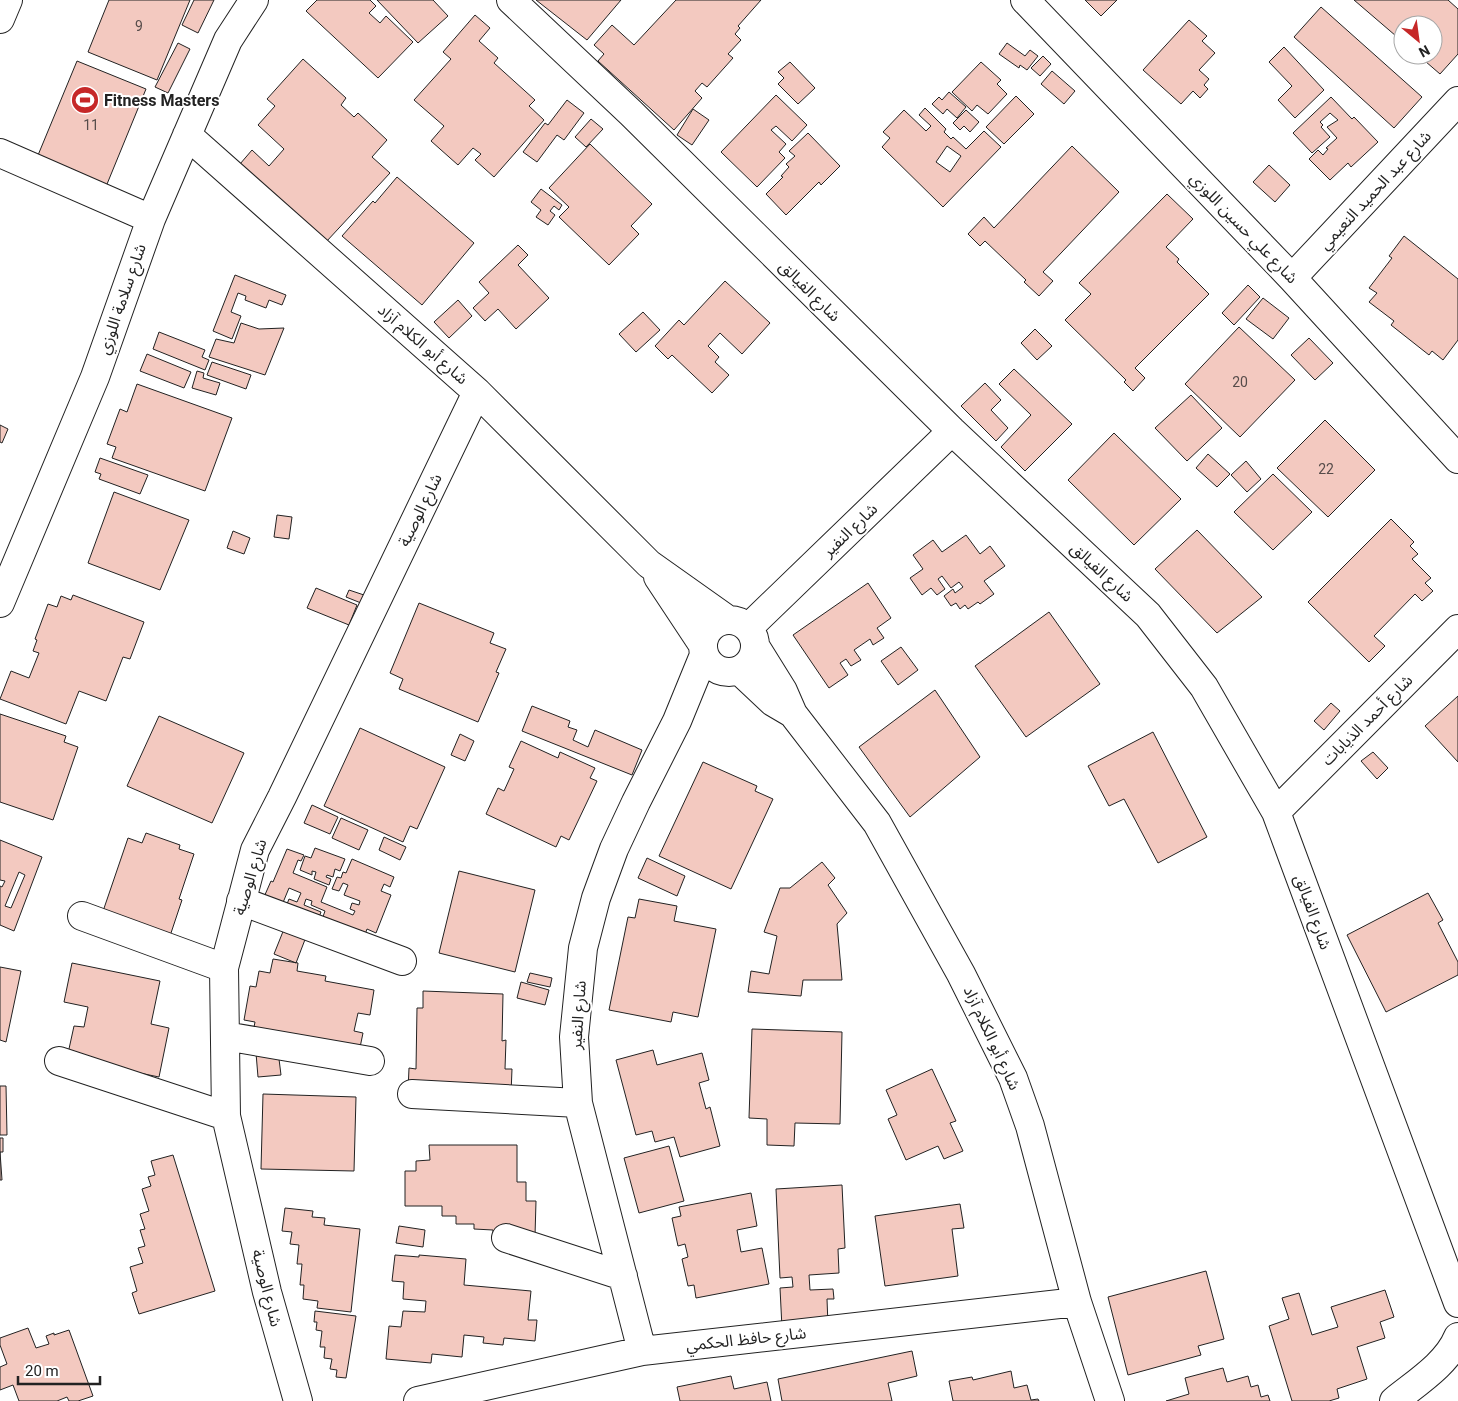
<svg xmlns="http://www.w3.org/2000/svg" width="1458" height="1401" font-family="Roboto,'Noto Sans Arabic',sans-serif">
<rect width="100%" height="100%" fill="#fff"/>
<path fill="#f3c9c0" stroke="#222" fill-rule="evenodd" d="M 109,0 L 190,0 L 157,80 L 88,52 Z
M 194,0 L 214,0 L 198,33 L 182,25 Z
M 317,0 L 370,0 L 376,6 L 369,13 L 380,23 L 386,16 L 413,42 L 378,78 L 306,11 Z
M 377,0 L 433,0 L 448,16 L 418,43 Z
M 536,0 L 621,0 L 587,40 Z
M 676,0 L 761,0 L 738,26 L 740,28 L 735,34 L 741,40 L 728,54 L 733,58 L 707,87 L 702,83 L 695,91 L 702,98 L 674,130 L 598,61 L 604,54 L 594,45 L 612,25 L 634,45 Z
M 1085,0 L 1117,0 L 1101,16 Z
M 1354,0 L 1448,0 L 1458,9 L 1458,54 L 1440,74 L 1418,55 L 1433,55 L 1433,25 L 1403,25 L 1403,42 Z
M 1321,7 L 1422,97 L 1394,128 L 1294,37 Z
M 475,15 L 490,28 L 479,41 L 498,58 L 494,63 L 535,100 L 529,106 L 544,120 L 494,177 L 475,160 L 481,154 L 473,148 L 458,165 L 431,141 L 444,126 L 414,100 L 451,59 L 443,52 Z
M 1189,20 L 1207,36 L 1202,41 L 1215,53 L 1199,70 L 1209,79 L 1204,85 L 1208,89 L 1200,98 L 1193,91 L 1181,104 L 1143,70 Z
M 178,43 L 190,49 L 168,93 L 155,87 Z
M 1007,43 L 1025,56 L 1030,50 L 1038,56 L 1027,70 L 1020,65 L 1019,68 L 999,54 Z
M 1284,47 L 1324,90 L 1295,118 L 1278,100 L 1292,86 L 1269,62 Z
M 1043,56 L 1051,64 L 1040,76 L 1031,68 Z
M 303,59 L 346,98 L 341,105 L 354,117 L 358,113 L 387,140 L 372,157 L 390,173 L 326,242 L 240,164 L 252,150 L 269,166 L 284,149 L 258,125 L 275,106 L 267,99 Z
M 77,61 L 146,89 L 105,189 L 36,160 Z
M 790,62 L 815,88 L 798,104 L 778,84 L 784,78 L 778,72 Z
M 981,62 L 1001,80 L 997,84 L 1007,94 L 988,114 L 977,105 L 972,111 L 952,92 Z
M 1052,71 L 1075,91 L 1064,104 L 1041,84 Z
M 949,92 L 966,107 L 957,118 L 947,109 L 943,114 L 932,104 L 939,97 L 942,100 Z
M 776,95 L 807,125 L 792,141 L 776,126 L 771,130 L 786,144 L 779,152 L 785,158 L 757,187 L 721,152 Z
M 1016,96 L 1034,114 L 1004,144 L 986,127 Z
M 1331,97 L 1352,119 L 1354,117 L 1378,142 L 1351,167 L 1348,163 L 1330,180 L 1309,159 L 1318,150 L 1323,155 L 1328,149 L 1326,148 L 1337,138 L 1327,127 L 1338,120 L 1330,113 L 1320,122 L 1323,125 L 1321,127 L 1330,137 L 1312,153 L 1293,133 Z
M 567,100 L 584,113 L 564,140 L 557,135 L 537,162 L 523,152 L 545,123 L 548,125 Z
M 925,108 L 946,129 L 944,132 L 951,139 L 953,137 L 966,149 L 984,131 L 1001,147 L 943,207 L 882,147 L 890,138 L 883,132 L 904,110 L 926,131 L 931,126 L 919,115 ZM 947,146 L 961,156 L 950,172 L 936,162 Z
M 693,109 L 709,120 L 692,145 L 677,135 Z
M 966,110 L 979,122 L 970,132 L 964,126 L 960,130 L 953,123 Z
M 591,119 L 603,129 L 586,147 L 575,137 Z
M 808,133 L 840,166 L 821,185 L 819,182 L 786,215 L 766,194 L 783,177 L 781,176 L 789,167 L 786,164 L 795,156 L 789,151 Z
M 590,144 L 652,204 L 631,226 L 639,234 L 609,265 L 559,217 L 569,207 L 549,188 Z
M 1072,146 L 1119,192 L 1043,272 L 1053,281 L 1039,296 L 1024,282 L 1026,280 L 985,241 L 980,246 L 968,234 L 984,217 L 994,228 Z
M 1269,165 L 1290,185 L 1275,202 L 1253,182 Z
M 397,177 L 474,243 L 422,305 L 342,236 L 373,201 L 375,203 Z
M 541,189 L 562,205 L 559,210 L 554,206 L 550,211 L 555,215 L 548,225 L 536,217 L 541,210 L 531,202 Z
M 1167,194 L 1193,219 L 1166,247 L 1179,259 L 1177,262 L 1209,294 L 1135,368 L 1145,378 L 1133,391 L 1124,382 L 1126,380 L 1065,320 L 1091,294 L 1079,283 Z
M 1404,236 L 1458,279 L 1458,340 L 1443,360 L 1432,351 L 1429,355 L 1391,325 L 1394,321 L 1369,302 L 1377,293 L 1369,288 L 1392,258 L 1389,256 Z
M 518,245 L 528,255 L 518,265 L 549,298 L 516,329 L 498,309 L 485,321 L 473,308 L 489,293 L 479,282 Z
M 235,275 L 286,295 L 282,305 L 269,300 L 266,308 L 245,300 L 246,296 L 238,293 L 231,312 L 241,316 L 232,339 L 213,331 Z
M 725,281 L 770,323 L 742,354 L 720,333 L 708,346 L 719,357 L 715,362 L 729,375 L 712,393 L 672,355 L 668,359 L 655,346 L 679,320 L 684,325 Z
M 1248,285 L 1260,297 L 1234,325 L 1222,313 Z
M 1263,298 L 1289,318 L 1273,339 L 1246,319 Z
M 458,300 L 472,316 L 449,338 L 434,322 Z
M 643,312 L 660,330 L 636,352 L 619,334 Z
M 241,323 L 259,329 L 284,328 L 265,375 L 209,357 L 216,339 L 234,343 Z
M 1239,327 L 1295,380 L 1240,437 L 1185,384 Z
M 1035,329 L 1052,346 L 1037,360 L 1021,343 Z
M 159,332 L 205,350 L 202,357 L 209,360 L 205,370 L 153,349 Z
M 1309,338 L 1333,363 L 1315,380 L 1291,355 Z
M 147,354 L 191,372 L 184,388 L 140,371 Z
M 212,362 L 251,375 L 246,389 L 207,375 Z
M 1014,369 L 1072,424 L 1025,471 L 1001,447 L 1031,415 L 999,384 Z
M 197,371 L 204,373 L 203,378 L 220,383 L 216,395 L 192,388 Z
M 985,383 L 1001,400 L 991,410 L 1008,428 L 996,441 L 961,406 Z
M 137,384 L 232,418 L 205,491 L 112,458 L 116,447 L 107,444 L 120,409 L 127,412 Z
M 1191,395 L 1222,428 L 1187,461 L 1155,428 Z
M 1325,420 L 1375,470 L 1328,517 L 1277,468 Z
M 0,425 L 8,429 L 2,443 L 0,442 Z
M 1114,433 L 1181,499 L 1134,545 L 1068,480 Z
M 1208,454 L 1230,474 L 1217,487 L 1196,468 Z
M 100,458 L 148,475 L 140,494 L 99,479 L 101,474 L 95,472 Z
M 1246,461 L 1261,479 L 1247,492 L 1231,475 Z
M 1273,474 L 1312,512 L 1273,550 L 1234,512 Z
M 114,492 L 189,520 L 160,590 L 88,563 Z
M 277,515 L 292,517 L 289,539 L 274,537 Z
M 1391,519 L 1414,542 L 1410,546 L 1418,554 L 1412,559 L 1431,578 L 1425,583 L 1433,591 L 1422,601 L 1415,594 L 1374,636 L 1385,646 L 1369,662 L 1308,602 Z
M 1197,530 L 1262,597 L 1217,633 L 1155,569 Z
M 233,531 L 250,538 L 244,554 L 227,548 Z
M 966,535 L 980,554 L 990,546 L 1005,566 L 984,581 L 994,594 L 980,604 L 978,602 L 968,609 L 965,605 L 960,609 L 956,603 L 951,606 L 944,596 L 953,589 L 955,593 L 963,587 L 959,582 L 951,588 L 942,576 L 938,579 L 945,589 L 937,595 L 931,588 L 922,595 L 910,578 L 923,569 L 913,555 L 933,540 L 942,552 Z
M 868,583 L 891,618 L 877,628 L 884,638 L 873,645 L 870,639 L 854,650 L 861,660 L 851,666 L 846,659 L 840,663 L 848,675 L 829,688 L 793,635 Z
M 316,588 L 357,605 L 349,625 L 307,608 Z
M 349,590 L 364,595 L 361,603 L 346,597 Z
M 73,595 L 144,622 L 130,659 L 123,657 L 106,701 L 79,691 L 66,724 L 0,699 L 11,671 L 29,678 L 39,653 L 33,651 L 37,640 L 35,639 L 48,604 L 57,607 L 61,596 L 71,600 Z
M 419,603 L 494,633 L 490,643 L 506,649 L 496,672 L 499,673 L 478,722 L 399,689 L 403,679 L 390,673 Z
M 1049,612 L 1100,684 L 1026,737 L 975,666 Z
M 901,647 L 918,670 L 898,685 L 881,661 Z
M 935,690 L 980,757 L 910,817 L 859,747 Z
M 1458,696 L 1458,762 L 1425,726 Z
M 1331,703 L 1340,711 L 1324,730 L 1314,721 Z
M 532,706 L 570,721 L 568,727 L 577,730 L 573,740 L 588,747 L 595,730 L 642,750 L 632,775 L 522,731 Z
M 0,714 L 66,736 L 64,742 L 78,747 L 53,820 L 0,802 Z
M 159,716 L 244,753 L 212,823 L 127,786 Z
M 360,728 L 445,767 L 417,829 L 410,826 L 403,842 L 324,806 Z
M 1153,732 L 1207,837 L 1158,863 L 1124,799 L 1109,806 L 1088,766 Z
M 460,734 L 474,741 L 465,761 L 451,755 Z
M 521,741 L 558,758 L 560,752 L 595,768 L 590,778 L 597,781 L 569,840 L 561,836 L 556,847 L 486,814 L 498,788 L 504,791 L 514,769 L 509,767 Z
M 1373,752 L 1388,768 L 1377,779 L 1361,761 Z
M 703,762 L 757,786 L 755,791 L 773,799 L 731,889 L 659,856 Z
M 312,805 L 338,817 L 330,834 L 304,823 Z
M 341,818 L 368,830 L 359,850 L 332,838 Z
M 146,833 L 180,845 L 179,849 L 194,854 L 179,899 L 182,900 L 168,942 L 100,920 L 128,838 L 142,843 Z
M 384,837 L 406,847 L 400,860 L 379,850 Z
M 0,840 L 42,857 L 14,931 L 0,925 L 0,886 L 2,887 L 5,881 L 0,880 ZM 19,872 L 25,875 L 11,908 L 5,906 Z
M 315,848 L 345,859 L 340,871 L 335,869 L 333,877 L 327,875 L 326,877 L 331,879 L 329,885 L 314,879 L 316,872 L 312,871 L 312,875 L 300,870 L 305,856 L 311,858 Z
M 287,849 L 304,855 L 301,861 L 298,860 L 293,873 L 327,887 L 321,902 L 353,915 L 355,911 L 350,909 L 352,903 L 359,905 L 360,901 L 344,895 L 348,885 L 343,883 L 339,891 L 332,889 L 337,877 L 341,878 L 343,872 L 346,873 L 352,859 L 394,877 L 390,887 L 384,884 L 381,891 L 391,895 L 376,933 L 367,929 L 361,945 L 319,928 L 325,911 L 311,905 L 312,901 L 306,899 L 304,905 L 321,912 L 315,927 L 283,914 L 289,899 L 297,902 L 301,893 L 289,888 L 282,905 L 264,897 L 271,881 L 273,882 Z
M 647,858 L 685,876 L 677,896 L 638,878 Z
M 822,862 L 835,878 L 828,885 L 847,913 L 837,924 L 842,980 L 803,980 L 801,996 L 748,992 L 751,971 L 769,974 L 777,936 L 764,932 L 780,888 L 790,888 Z
M 459,871 L 535,890 L 515,972 L 439,953 Z
M 1428,893 L 1443,920 L 1438,923 L 1458,962 L 1458,975 L 1386,1012 L 1347,935 Z
M 639,899 L 677,906 L 674,921 L 716,929 L 698,1017 L 673,1012 L 671,1022 L 609,1010 L 628,917 L 635,918 Z
M 284,929 L 306,937 L 296,963 L 274,954 Z
M 273,959 L 298,963 L 297,971 L 326,976 L 325,981 L 374,990 L 370,1015 L 358,1013 L 354,1031 L 363,1033 L 358,1057 L 252,1037 L 255,1022 L 244,1020 L 250,986 L 256,987 L 259,971 L 270,973 Z
M 72,963 L 160,981 L 151,1024 L 169,1028 L 159,1077 L 67,1058 L 74,1026 L 84,1027 L 88,1007 L 64,1002 Z
M 0,967 L 21,971 L 6,1042 L 0,1040 Z
M 530,973 L 552,978 L 550,987 L 527,982 Z
M 521,982 L 549,990 L 545,1005 L 517,998 Z
M 423,991 L 503,994 L 502,1041 L 506,1040 L 505,1069 L 512,1069 L 511,1094 L 408,1091 L 409,1068 L 416,1069 L 417,1008 L 423,1008 Z
M 752,1029 L 842,1032 L 840,1124 L 795,1123 L 794,1146 L 767,1145 L 767,1119 L 749,1118 Z
M 653,1050 L 657,1065 L 702,1053 L 709,1080 L 699,1083 L 706,1109 L 710,1107 L 720,1146 L 680,1157 L 674,1137 L 655,1142 L 652,1131 L 636,1135 L 616,1060 Z
M 278,1051 L 281,1075 L 258,1077 L 256,1053 Z
M 932,1069 L 956,1121 L 950,1123 L 963,1151 L 944,1159 L 938,1146 L 906,1160 L 888,1119 L 897,1115 L 886,1090 Z
M 0,1086 L 6,1086 L 7,1135 L 0,1135 Z
M 263,1094 L 356,1097 L 354,1171 L 261,1169 Z
M 0,1138 L 3,1138 L 3,1152 L 0,1152 L 2,1180 L 0,1180 Z
M 429,1145 L 517,1145 L 517,1182 L 526,1182 L 526,1201 L 536,1201 L 535,1236 L 493,1236 L 493,1230 L 474,1229 L 474,1224 L 456,1224 L 456,1216 L 442,1216 L 442,1206 L 405,1206 L 405,1171 L 416,1171 L 416,1161 L 430,1160 Z
M 669,1146 L 684,1201 L 639,1213 L 624,1158 Z
M 173,1155 L 215,1291 L 139,1314 L 132,1293 L 137,1291 L 130,1267 L 143,1263 L 138,1248 L 145,1246 L 140,1230 L 145,1229 L 140,1214 L 149,1211 L 142,1189 L 151,1186 L 148,1177 L 155,1175 L 151,1161 Z
M 842,1185 L 845,1248 L 838,1249 L 839,1273 L 809,1275 L 810,1290 L 833,1289 L 834,1299 L 827,1299 L 828,1325 L 782,1328 L 780,1288 L 793,1287 L 792,1277 L 780,1278 L 776,1189 Z
M 751,1193 L 757,1226 L 737,1230 L 741,1252 L 762,1248 L 769,1284 L 696,1298 L 694,1285 L 688,1286 L 682,1259 L 688,1257 L 685,1244 L 678,1246 L 672,1218 L 681,1216 L 679,1207 Z
M 960,1204 L 964,1228 L 952,1229 L 958,1276 L 885,1286 L 875,1216 Z
M 285,1208 L 313,1211 L 312,1217 L 325,1218 L 324,1225 L 360,1229 L 351,1312 L 317,1308 L 318,1301 L 303,1299 L 304,1285 L 300,1285 L 302,1264 L 297,1264 L 299,1245 L 290,1244 L 292,1232 L 282,1231 Z
M 399,1226 L 425,1230 L 423,1247 L 396,1243 Z
M 395,1255 L 419,1257 L 419,1255 L 466,1259 L 464,1285 L 531,1291 L 528,1320 L 537,1320 L 535,1341 L 504,1338 L 503,1345 L 483,1343 L 484,1337 L 464,1335 L 462,1357 L 432,1354 L 431,1363 L 386,1359 L 389,1326 L 401,1327 L 403,1311 L 425,1312 L 426,1301 L 403,1299 L 404,1282 L 392,1281 Z
M 1206,1271 L 1224,1339 L 1198,1346 L 1201,1355 L 1128,1375 L 1108,1297 Z
M 1385,1290 L 1394,1317 L 1380,1322 L 1385,1338 L 1357,1347 L 1367,1379 L 1337,1389 L 1339,1398 L 1329,1401 L 1292,1401 L 1269,1326 L 1289,1319 L 1282,1298 L 1299,1293 L 1312,1335 L 1338,1327 L 1331,1307 Z
M 315,1311 L 356,1316 L 346,1378 L 336,1377 L 337,1370 L 330,1369 L 332,1359 L 324,1358 L 325,1347 L 320,1347 L 322,1331 L 316,1330 L 317,1322 L 314,1322 Z
M 28,1328 L 36,1348 L 49,1344 L 46,1336 L 54,1333 L 54,1335 L 69,1330 L 93,1396 L 78,1401 L 69,1401 L 67,1397 L 57,1401 L 19,1401 L 13,1385 L 0,1390 L 0,1367 L 7,1364 L 0,1345 L 0,1338 Z
M 912,1351 L 917,1376 L 888,1383 L 892,1401 L 782,1401 L 778,1379 Z
M 1223,1368 L 1227,1382 L 1248,1376 L 1251,1387 L 1258,1385 L 1261,1397 L 1268,1395 L 1270,1401 L 1166,1401 L 1189,1394 L 1185,1378 Z
M 1011,1371 L 1014,1388 L 1027,1385 L 1031,1400 L 1038,1399 L 1039,1401 L 953,1401 L 949,1381 L 972,1377 L 973,1380 Z
M 731,1376 L 734,1389 L 767,1382 L 771,1401 L 680,1401 L 677,1387 Z"/>
<g fill="none" stroke-linecap="round" stroke-linejoin="round">
<defs>
<path id="minor" d="M 511,0 L 631,113 L 952,431 L 1148,615 L 1204,687 L 1276,812 L 1458,1303
M 1025,0 L 1292,278 L 1458,459
M 187,135 L 477,392 L 649,564 L 728,620
M 0,153 L 151,219
M 1292,278 L 1458,101
M 658,577 L 703,645
M 0,603 L 95,377 L 151,219 L 228,40 L 254,0
M703 646a26 26 0 1 1 52 0a26 26 0 1 1-52 0Z
M 748,628 L 952,431
M 755,646 L 783,691 L 793,714 L 877,823 L 961,974 L 1013,1078 L 1030,1126 L 1077,1302 L 1110,1401
M 739,670 L 773,702 L 790,712
M 1276,812 L 1458,629
M 241,901 L 402,961
M 82,916 L 224,968
M 225,1036 L 370,1061
M 59,1061 L 226,1116
M 412,1094 L 578,1103
M 506,1238 L 623,1276
M 642,1351 L 578,1103 L 574,1037 L 583,948 L 596,898 L 614,849 L 636,802 L 677,721 L 704,655
M 298,1401 L 267,1292 L 226,1116 L 224,968 L 255,850 L 282,797 L 477,392
M 418,1401 L 642,1351 L 1077,1302
M 1394,1401 C 1416,1383 1447,1364 1458,1337"/>
<path id="major" d="M 0,19 L 8,0"/>
</defs>
<use href="#minor" stroke="#222" stroke-width="30"/>
<use href="#major" stroke="#222" stroke-width="30"/>
<use href="#minor" stroke="#fff" stroke-width="28"/>
<use href="#major" stroke="#fff" stroke-width="28"/>
</g>
<defs>
<symbol id="stadium-disc" viewBox="-11 -11 22 22"><circle r="9.5" fill="#c62828" stroke="#fff"/><path d="M0-5a6.5 5 0 1 0 0 10a6.5 5 0 1 0 0-10ZM-3.5-1.8h7v3.6h-7Z" fill="#fff"/></symbol>
</defs>
<g fill-rule="evenodd">
<use href="#stadium-disc" x="69" y="84" width="32" height="32"/>
</g>
<g text-anchor="middle" dominant-baseline="central" stroke-width="4" stroke-linejoin="round" paint-order="stroke">
<g font-size="14" fill="#564c4a">
<text x="139" y="26">9</text>
<text x="91" y="125">11</text>
<text x="1240" y="382">20</text>
<text x="1326" y="469">22</text>
</g>
<g font-size="16" font-weight="bold" fill="#222" stroke="#fff" text-anchor="start">
<text x="104" y="100">Fitness Masters</text>
</g>
<g font-size="16" fill="#222" stroke="#fff">
<text transform="translate(1375 190) rotate(-47)">شارع عبد الحميد النعيمي</text>
<text transform="translate(1244 228) rotate(46)">شارع علي حسين اللوزي</text>
<text transform="translate(810 291) rotate(45)">شارع الفيالق</text>
<text transform="translate(122 299) rotate(-71)">شارع سلامة اللوزي</text>
<text transform="translate(423 344) rotate(41)">شارع أبو الكلام آزاد</text>
<text transform="translate(420 510) rotate(-64)">شارع الوصية</text>
<text transform="translate(850 530) rotate(-44)">شارع النفير</text>
<text transform="translate(1102 572) rotate(43)">شارع الفيالق</text>
<text transform="translate(1367 720) rotate(-45)">شارع أحمد الذيابات</text>
<text transform="translate(250 877) rotate(-73)">شارع الوصية</text>
<text transform="translate(1313 912) rotate(70)">شارع الفيالق</text>
<text transform="translate(578 1015) rotate(-86)">شارع النفير</text>
<text transform="translate(992 1038) rotate(65)">شارع أبو الكلام آزاد</text>
<text transform="translate(267 1288) rotate(76)">شارع الوصية</text>
<text transform="translate(746 1339) rotate(-6)">شارع حافظ الحكمي</text>
</g>
</g>
<g transform="translate(1418 40) rotate(151)"><circle r="24" fill="#ffffff" stroke="#a7a7a7"/>
<path d="M0-4L9 19L0 12L-9 19Z" fill="#c62828"/>
<text y="-8" font-size="14" font-weight="bold" text-anchor="middle" fill="#222222">N</text>
</g>
<path d="M18 1376v8h82v-8" fill="none" stroke="#222222" stroke-width="2.5"/>
<text x="25" y="1376" font-size="15" fill="#222222" stroke="#ffffff" stroke-width="4" paint-order="stroke">20 m</text>
</svg>
